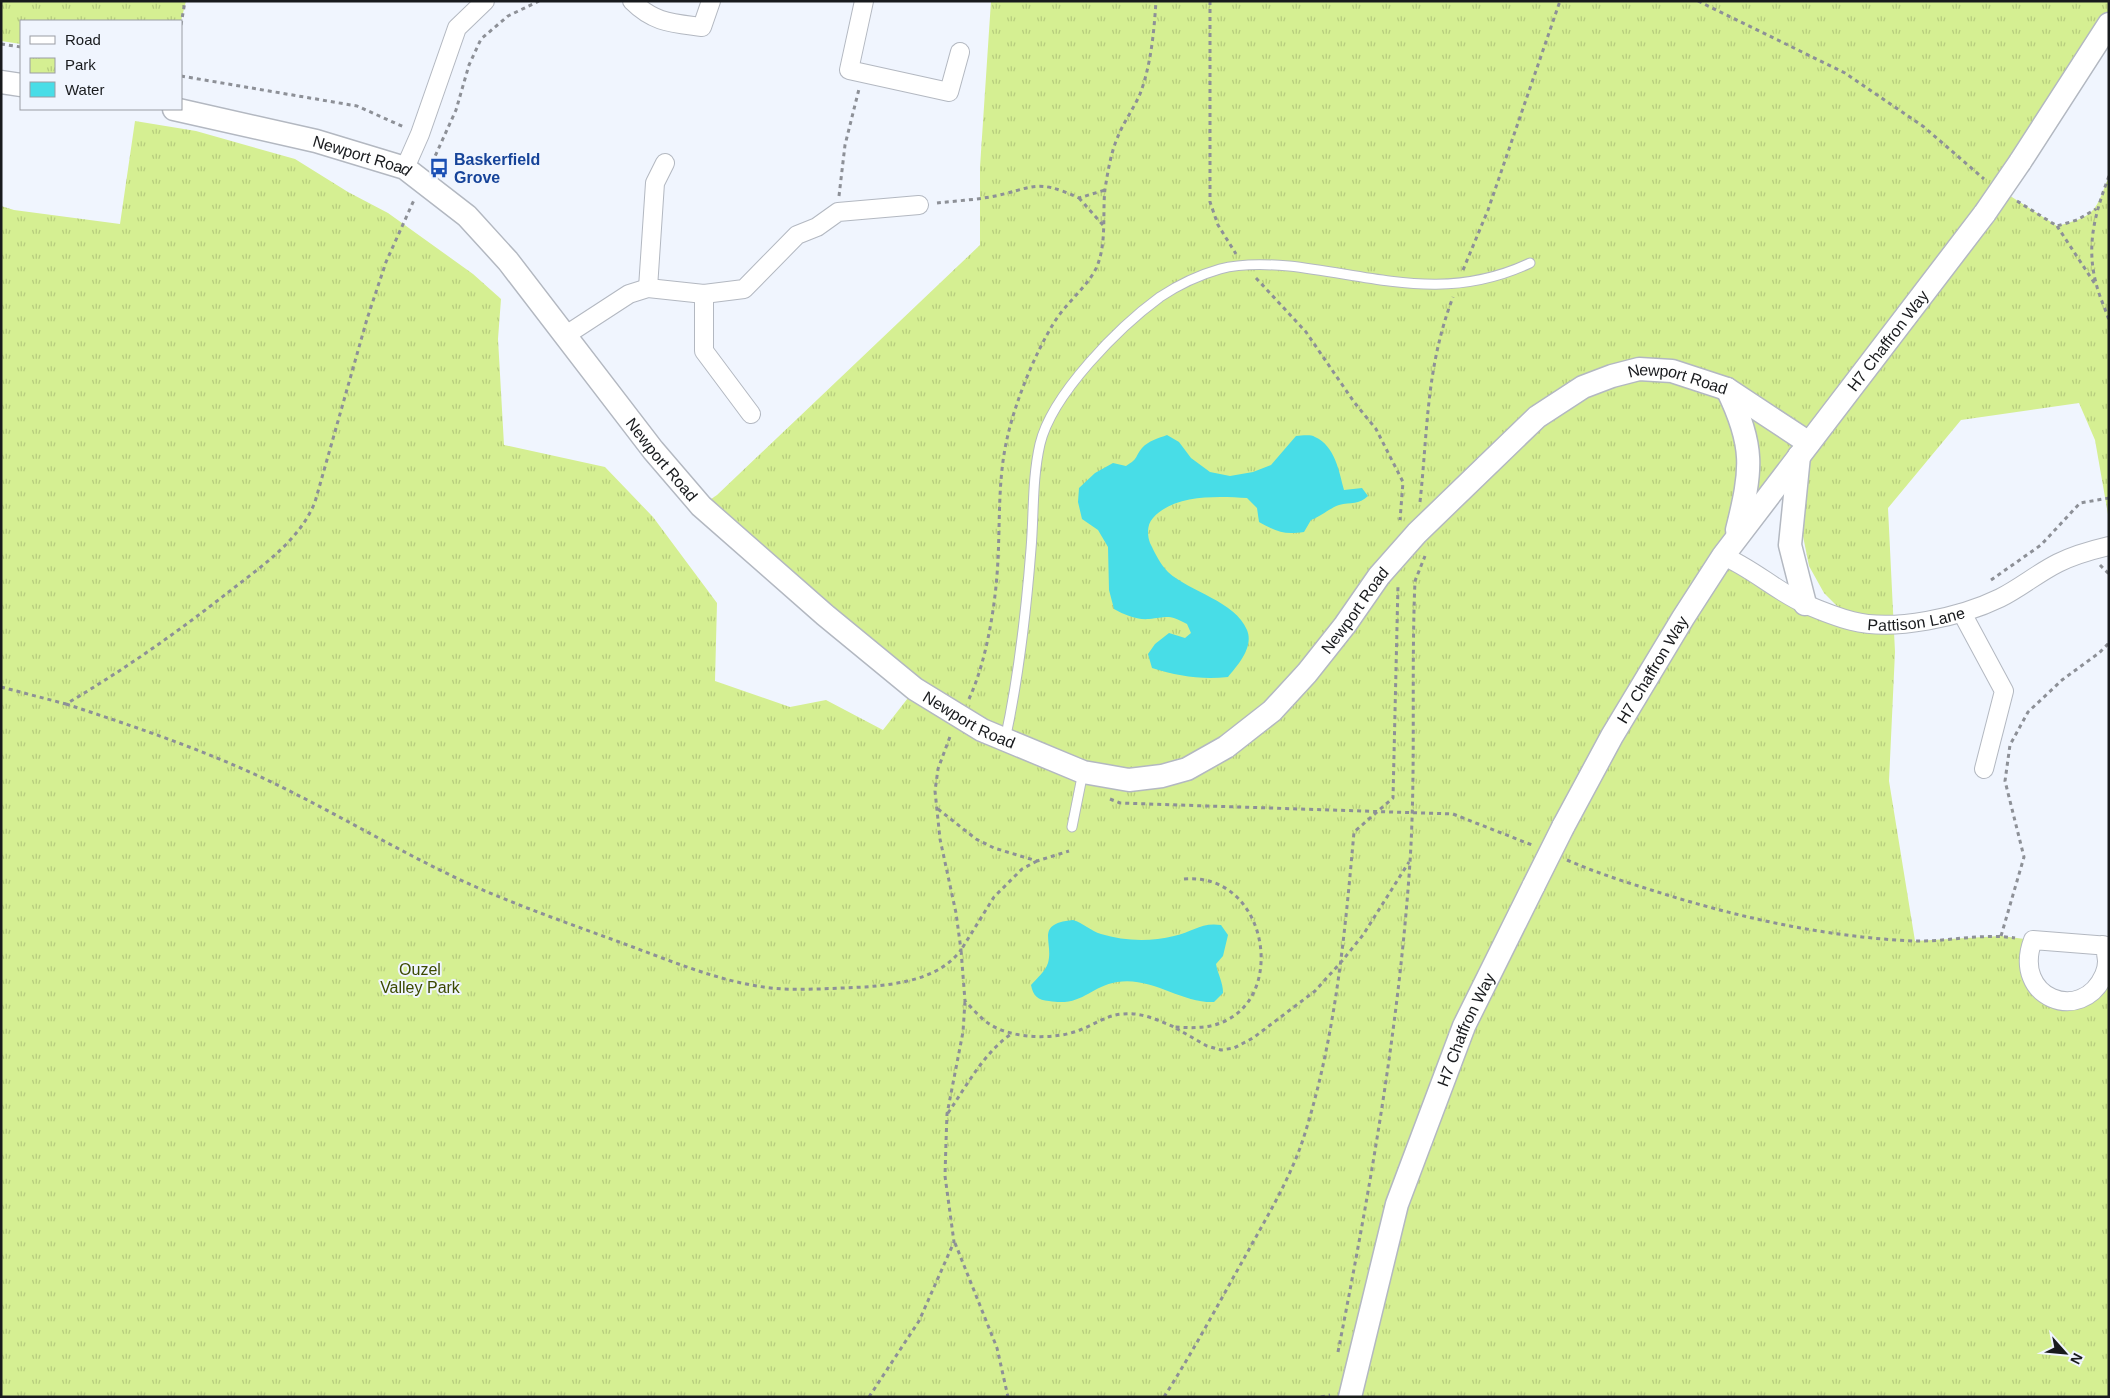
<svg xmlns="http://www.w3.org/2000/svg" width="2110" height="1398" font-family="Helvetica,sans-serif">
<defs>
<pattern id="park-tufts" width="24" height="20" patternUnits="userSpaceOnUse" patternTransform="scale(1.25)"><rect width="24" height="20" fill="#d5ef92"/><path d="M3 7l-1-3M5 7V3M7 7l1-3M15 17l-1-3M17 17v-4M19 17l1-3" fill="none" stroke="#b6cc7d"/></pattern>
</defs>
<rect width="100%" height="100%" fill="#f0f5fe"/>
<path fill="url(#park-tufts)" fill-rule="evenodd" d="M 1,1 L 186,1 L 181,21 L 21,21 L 21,44 L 1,41 Z
M 991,1 L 2109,1 L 2109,24 L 2001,190 L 2057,226 C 2096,216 2095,212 2109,176 L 2109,520 L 2095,440 L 2079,403 L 1961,420 L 1888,508 L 1895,652 L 1889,781 L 1915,941 L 2001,936 L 2033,940 L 2028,953 L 2046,995 L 2090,993 L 2109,946 L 2109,1397 L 1,1397 L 1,206 L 14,210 L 120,224 L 135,121 L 196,131 L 295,159 L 348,192 L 388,213 L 473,274 L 501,299 L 498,339 L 504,445 L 605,467 L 653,517 L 717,603 L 715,681 L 790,707 L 826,700 L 883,730 L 915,689 L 701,506 L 717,495 L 980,245 L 980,167 ZM 1809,444 L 1806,499 L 1802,531 L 1809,566 L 1824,593 L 1851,620 L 1723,556 Z"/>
<path fill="#48dde7" d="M 1167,435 L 1179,442 L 1191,458 L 1210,472 L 1230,476 L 1253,472 L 1271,465 L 1296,436 C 1301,436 1310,434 1315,437 C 1335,446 1339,471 1344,490 L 1362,488 L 1368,496 C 1359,505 1351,502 1339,505 C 1328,509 1322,516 1311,520 L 1304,532 C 1284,535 1277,532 1259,522 L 1257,508 L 1247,498 C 1218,496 1174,494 1153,518 C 1147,524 1147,535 1150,543 C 1155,553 1160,564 1168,572 C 1190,592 1235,601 1247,630 C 1254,647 1238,665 1228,677 C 1201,680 1178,676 1152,668 L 1148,654 L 1155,644 L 1169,633 L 1185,638 L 1191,633 L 1187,624 C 1169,614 1167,617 1149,619 C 1136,620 1125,615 1114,609 L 1109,590 L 1108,547 L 1098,530 L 1082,519 L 1078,502 L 1079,488 L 1095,473 L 1113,463 L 1126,466 C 1139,458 1134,458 1142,448 C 1148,441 1159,438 1167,435 Z
M 1073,920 C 1083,923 1091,931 1101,934 C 1124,941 1150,942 1174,936 C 1193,932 1201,922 1221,925 L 1228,935 L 1223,956 L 1216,964 C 1218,975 1223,982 1223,993 L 1214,1002 C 1181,1003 1151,976 1117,982 C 1089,987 1082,1007 1049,1001 C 1038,1000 1033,996 1031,985 C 1037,978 1045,972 1048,963 C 1054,941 1034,924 1073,920 Z"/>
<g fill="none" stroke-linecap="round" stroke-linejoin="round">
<defs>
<path id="service" d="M 1005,740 C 1019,676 1026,613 1031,549 C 1034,514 1032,479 1040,444 C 1052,394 1119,327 1160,297 C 1178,285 1199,275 1220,269 C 1242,263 1266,264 1289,266 C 1376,276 1445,303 1530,263
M 1072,827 L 1083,772"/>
<g id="minor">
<path d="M 632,1 C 654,23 672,23 702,27 L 711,1"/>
<path d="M 864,1 L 849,70 L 949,92 L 960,52"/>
<path d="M 405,168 L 420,134 L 457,28 L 485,1"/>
<path d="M 648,288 L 655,183 L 665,163"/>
<path d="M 704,294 L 704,351 L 751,414"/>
<path d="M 566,335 L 629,294 L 648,288 L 704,294 L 744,289 L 797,235 L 817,227 L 838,212 L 919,205"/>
<path id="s1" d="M 1723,556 C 1752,568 1776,591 1805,604 C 1819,610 1836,617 1852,621 C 1894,632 1961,617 2000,598 C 2020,588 2038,573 2058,563 C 2074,555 2092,550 2109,546"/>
<path d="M 1962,613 L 2004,691 L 1984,769"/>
<path d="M 2103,945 C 2108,955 2108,966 2104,975 C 2082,1025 2011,998 2033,940 L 2109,946"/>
</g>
<g id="tertiary">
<path d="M 1,82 L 21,85"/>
<path id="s2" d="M 174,109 L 316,141 L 405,168 L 467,216 L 508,261 L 653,450 L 701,506 L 825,615 L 915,689 L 982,730 L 1083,772 L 1129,780 L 1162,776 L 1187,769 L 1226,747 L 1272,711 L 1307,673 L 1345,625 L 1379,576 L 1417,533 L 1537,417 L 1583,387 L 1612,376 L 1639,369 L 1672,371 L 1727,389 L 1809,443"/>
<path d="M 2020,162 L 2109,24"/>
<path d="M 1727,389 C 1755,446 1752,470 1737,530"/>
<path d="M 1799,456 L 1790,545 L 1805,604"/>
<path id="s3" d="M 1563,827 L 1612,736 L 1683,618 L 1723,556 L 1985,213"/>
<path id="s4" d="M 1350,1397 L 1397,1204 L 1464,1026 L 1534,885"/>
</g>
</defs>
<use href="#service" stroke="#b3b8c1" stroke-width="11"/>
<use href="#minor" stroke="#b3b8c1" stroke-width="20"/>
<use href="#tertiary" stroke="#b3b8c1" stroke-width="25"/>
<path stroke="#8d9097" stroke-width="3" stroke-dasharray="4 4" stroke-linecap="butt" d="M 1210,1 L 1210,202 L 1218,225 L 1236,254
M 1698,1 L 1845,73 L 1924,127 L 1984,179
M 181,25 L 185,1
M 1,44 L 21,47
M 181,76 L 357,106 L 404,127
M 432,163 L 456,110 L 469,65 L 481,39 L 508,16 L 539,1
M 2109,176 C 2095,213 2086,245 2096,283 C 2099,296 2105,308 2109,320
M 839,196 L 845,145 L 859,89
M 1079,198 L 1103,225
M 2017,201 L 2057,226 L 2077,220 L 2096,209
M 937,203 C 954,201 973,200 990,197 C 1033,189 1034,177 1079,198 L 1105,190
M 2057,226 L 2095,284
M 1463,270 L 1488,210 L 1560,1
M 1256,278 L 1306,332 L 1354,402 L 1376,429 L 1403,482 L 1400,520
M 1420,502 C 1428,428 1426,368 1453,297
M 2100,565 L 2109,574
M 1991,580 L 2041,545 L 2080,503 L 2109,498
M 1,687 L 66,704 C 122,671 175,634 226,594 C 259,568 299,542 315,502 L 367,319 L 386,262 L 414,200
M 969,699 C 987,660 996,603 998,559 C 1000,520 998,478 1007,439 C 1015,402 1035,353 1055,321 C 1066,304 1082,291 1093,274 C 1108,250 1102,215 1105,189 C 1108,171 1111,151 1119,134 C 1125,120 1134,108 1140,94 C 1151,65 1154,32 1156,1
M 66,704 C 133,726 201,749 265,779 C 337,813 404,855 476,887 C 526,909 579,927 630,946 C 679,964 731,986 783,989 C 811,990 838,988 865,987 C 900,984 939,979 961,950 L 956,913 L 940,839 L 935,791 L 938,769 L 951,734
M 1110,799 L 1120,803 L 1178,805 L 1453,814 L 1532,845
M 938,809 L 976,839 L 994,848 L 1037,861 L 1069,851
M 1567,860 C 1599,874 1632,884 1664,894 C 1745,919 1828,937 1913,941 C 1947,942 1981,933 2015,938
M 1037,861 L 1022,869 L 994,897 L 961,950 L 965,1001 C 973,1009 981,1019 991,1025 C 1014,1039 1055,1040 1080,1030 C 1095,1024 1107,1015 1123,1014 C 1141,1012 1158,1020 1174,1027
M 1184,879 C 1265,872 1287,990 1227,1020 C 1210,1029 1192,1028 1174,1027 L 1207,1046 L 1221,1050 L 1234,1048 L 1253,1038 L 1315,991 L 1342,961 L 1363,935 L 1409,862
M 2001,936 L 2024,857 L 2005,781 L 2010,745 L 2028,712 L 2062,680 L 2099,653 L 2109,643
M 948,1113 C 967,1085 984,1053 1011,1034
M 955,1243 L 997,1348 L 1008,1397
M 1338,1352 C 1370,1189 1399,1027 1410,862 C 1416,768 1411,674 1415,581 L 1425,556
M 869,1397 L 919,1321 L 954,1242 L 945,1176 L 946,1142 L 947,1114 L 963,1032 L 965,1001
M 1164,1397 C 1194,1350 1220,1301 1247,1253 C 1269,1213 1293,1174 1306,1130 C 1336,1033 1345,932 1354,832 L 1393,798 L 1398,584
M 1321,1397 L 1330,1395"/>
<use href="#service" stroke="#fff" stroke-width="9"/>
<use href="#minor" stroke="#fff" stroke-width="18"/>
<use href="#tertiary" stroke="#fff" stroke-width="22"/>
<defs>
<path id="tertiary-bridge" d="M 1985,213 L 2020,162
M 1534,885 L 1563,827"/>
</defs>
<use href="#tertiary-bridge" stroke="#b3b8c1" stroke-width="25" stroke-linecap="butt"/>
<use href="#tertiary-bridge" stroke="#fff" stroke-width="22"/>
</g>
<defs>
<symbol id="bus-bare" viewBox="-9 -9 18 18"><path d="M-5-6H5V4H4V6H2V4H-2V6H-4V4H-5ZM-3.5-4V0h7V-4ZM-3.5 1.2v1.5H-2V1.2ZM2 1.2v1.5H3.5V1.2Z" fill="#1a4fb4" stroke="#f0f5fe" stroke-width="2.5" paint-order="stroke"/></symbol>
</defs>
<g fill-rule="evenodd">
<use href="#bus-bare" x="425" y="154" width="28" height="28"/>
</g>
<g text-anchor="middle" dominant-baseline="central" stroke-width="4" stroke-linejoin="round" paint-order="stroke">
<g font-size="16" fill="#181a1d" stroke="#f0f5fe">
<text stroke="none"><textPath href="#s2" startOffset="194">Newport Road</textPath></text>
<text stroke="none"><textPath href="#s3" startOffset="586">H7 Chaffron Way</textPath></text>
<text stroke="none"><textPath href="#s2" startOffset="1919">Newport Road</textPath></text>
<text stroke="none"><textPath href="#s2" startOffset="629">Newport Road</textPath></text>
<text stroke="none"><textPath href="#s2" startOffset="1499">Newport Road</textPath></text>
<text stroke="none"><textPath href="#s1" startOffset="210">Pattison Lane</textPath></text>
<text stroke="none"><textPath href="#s3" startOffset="181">H7 Chaffron Way</textPath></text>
<text stroke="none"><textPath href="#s2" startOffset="1034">Newport Road</textPath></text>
<text stroke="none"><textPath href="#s4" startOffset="386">H7 Chaffron Way</textPath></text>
</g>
<g font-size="16" font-weight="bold" fill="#164399" stroke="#f0f5fe" text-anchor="start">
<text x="454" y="159">Baskerfield<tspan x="454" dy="18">Grove</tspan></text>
</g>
<g font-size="16" fill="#3b4900" stroke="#f0f5fe">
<text x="420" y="969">Ouzel<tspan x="420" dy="18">Valley Park</tspan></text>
</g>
</g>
<rect width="2110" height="1398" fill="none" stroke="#181a1d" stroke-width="5"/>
<rect x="20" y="20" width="162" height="90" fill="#f0f5fe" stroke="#9a9da4"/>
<rect x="30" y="36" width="25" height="8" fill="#ffffff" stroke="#9a9da4"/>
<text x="65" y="45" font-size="15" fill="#181a1d">Road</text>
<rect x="30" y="58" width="25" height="15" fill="url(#park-tufts)" stroke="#9a9da4"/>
<text x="65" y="70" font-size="15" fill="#181a1d">Park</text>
<rect x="30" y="82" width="25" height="15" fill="#48dde7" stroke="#9a9da4"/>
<text x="65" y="95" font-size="15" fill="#181a1d">Water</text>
<g transform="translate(2065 1353) rotate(117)" stroke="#f0f5fe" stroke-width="4" paint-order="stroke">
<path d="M0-4L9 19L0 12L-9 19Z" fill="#181a1d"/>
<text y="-8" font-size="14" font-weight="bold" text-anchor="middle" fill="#181a1d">N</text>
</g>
</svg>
